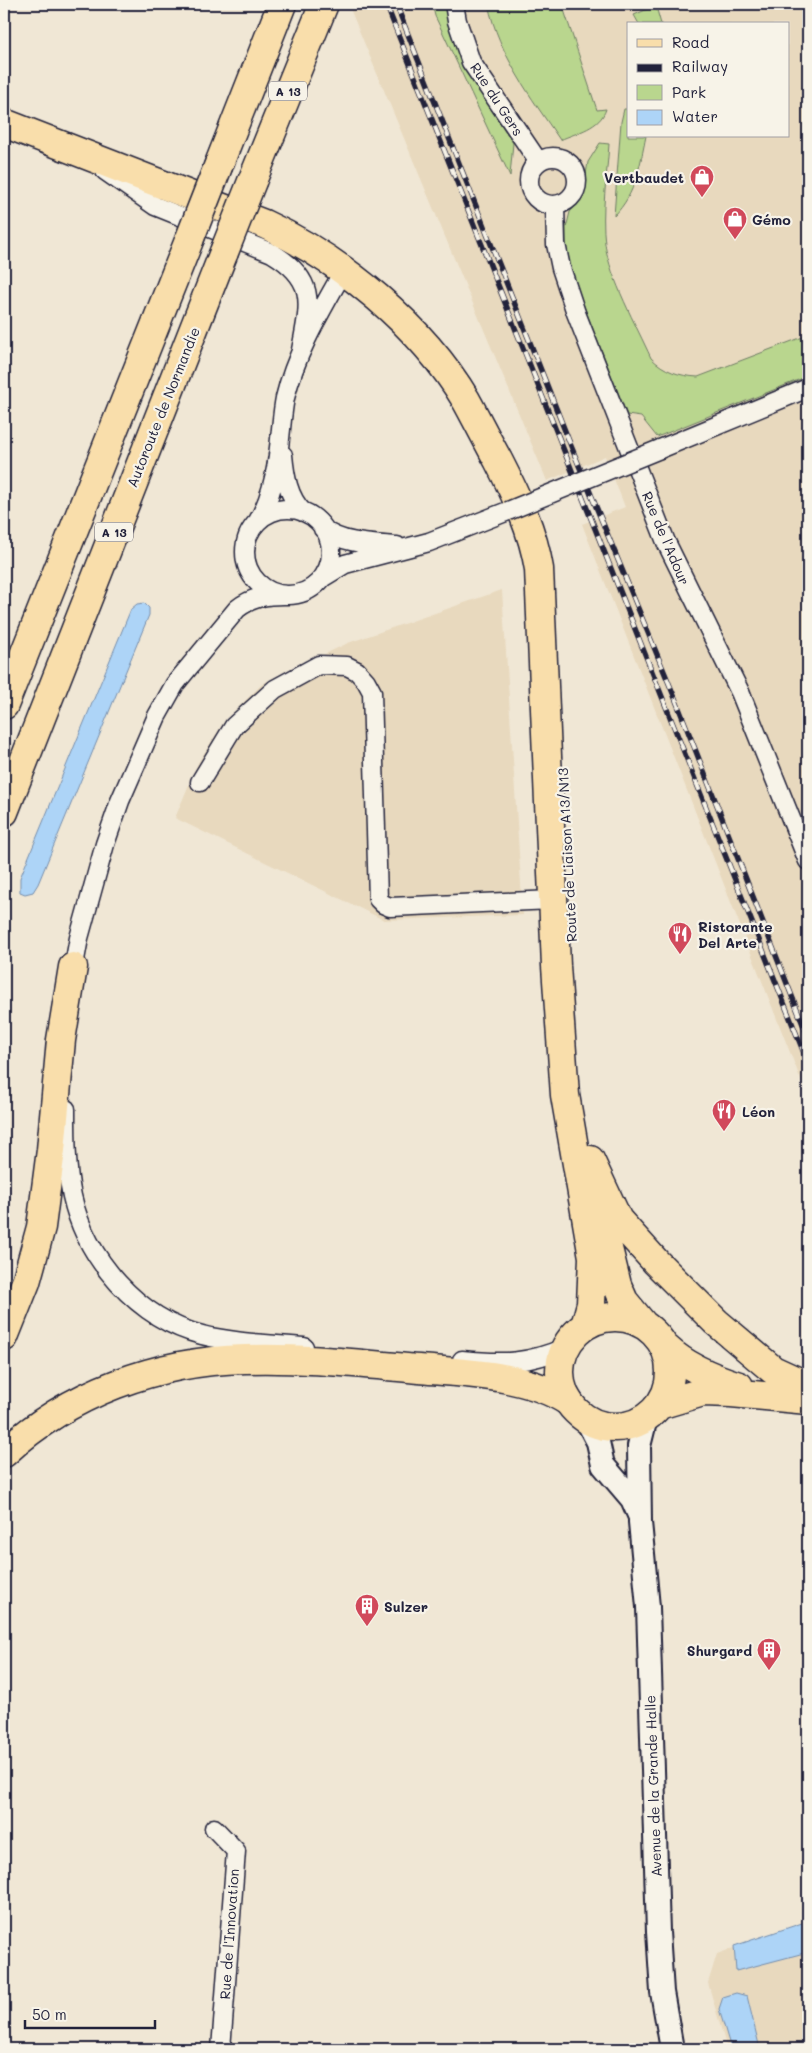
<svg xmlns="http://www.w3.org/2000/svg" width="812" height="2053" font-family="Mali,sans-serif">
<rect width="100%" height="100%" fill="#f0e7d5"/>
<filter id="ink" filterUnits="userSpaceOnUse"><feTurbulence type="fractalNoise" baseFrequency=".02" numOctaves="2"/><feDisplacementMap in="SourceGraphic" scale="10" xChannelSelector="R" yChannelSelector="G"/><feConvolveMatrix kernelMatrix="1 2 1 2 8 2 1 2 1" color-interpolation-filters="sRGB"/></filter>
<g filter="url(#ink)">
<path fill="#e8d9be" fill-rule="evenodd" d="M 348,4 L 808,4 L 808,1098 L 582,524 L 625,507 L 605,456 L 547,481 ZM 628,24 L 788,24 L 788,136 L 628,136 Z
M 502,590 L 523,915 L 384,920 L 175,818 L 198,763 L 224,722 L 262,684 L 348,643 Z
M 808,1921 L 808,2049 L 727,2049 L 708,1983 L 717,1954 Z"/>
<path fill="#b9d68e" stroke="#6e7c64" d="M 432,4 L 445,4 L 460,56 L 475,84 L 513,143 L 510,176 L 435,16 Z
M 488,4 L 562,4 L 597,110 L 606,109 C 600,128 578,132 560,140 C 531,97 499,55 488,4 Z
M 650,8 L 657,10 L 661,24 L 639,24 L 634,15 Z
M 624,109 L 628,109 L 628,136 L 646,136 C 640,165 636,194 614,216 L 621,122 Z
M 600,143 L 609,144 C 607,176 601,211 605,244 C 610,278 636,325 651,358 C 664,371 679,376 698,377 L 808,335 L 808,376 L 657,437 L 641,417 L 627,415 L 571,273 L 566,248 L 566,228 L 570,212 L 578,202 L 584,187 L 588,162 Z"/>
<path fill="#add4f7" stroke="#758dac" d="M 144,603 L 149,608 L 149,615 L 38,884 L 33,892 L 25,894 L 20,892 L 20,878 L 131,609 L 137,604 Z
M 808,1921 L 808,1952 L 736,1971 L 734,1946 Z
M 736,1993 L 747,1996 L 760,2049 L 731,2049 L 719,2009 L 723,1997 Z"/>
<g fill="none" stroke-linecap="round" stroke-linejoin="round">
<defs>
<path id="minor" d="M 454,4 L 457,21 L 471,62 L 538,161
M529 181a24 24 0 1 1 48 0a24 24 0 1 1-48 0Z
M 105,171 L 155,206 L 272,253 C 317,280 310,303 301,350
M 555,206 L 556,244 L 561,268 L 576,313 L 666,542 L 740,692 L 808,861
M 660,449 L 808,388
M 283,455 C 285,476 288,497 303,512
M245 552a43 43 0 1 1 86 0a43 43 0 1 1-86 0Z
M 258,521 C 274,493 278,461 281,429 C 282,419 283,408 285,398 C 296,352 321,311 344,270
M 323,529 C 342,544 374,544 397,546
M 322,578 L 345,564 L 429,542 L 508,511
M 200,782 L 234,726 L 275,689 L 319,665 L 347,666 L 357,671 L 366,681 L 372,692 L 378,899 L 383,904 L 390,907 L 553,900
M 72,976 L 79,938 L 105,844 L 120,801 L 157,716 L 175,684 L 237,609 C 252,597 266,595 284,595
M 66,1109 C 66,1138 66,1168 72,1196 C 86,1259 138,1319 202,1335 C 234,1343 270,1344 304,1347
M 462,1360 C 503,1364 528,1364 566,1347
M 214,1828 L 236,1851 L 221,2049"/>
<path id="tertiary" d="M 646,1418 L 639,1446 L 640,1522 L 648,1607 L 658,1932 L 662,1992 L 672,2049
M 586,1419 L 598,1442 L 603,1465 L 632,1499 L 639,1515"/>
<path id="primary" d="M 4,123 L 264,224 C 341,259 422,326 466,400 C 477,420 487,440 498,460 C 516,495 533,531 539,569 L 556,966 L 565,1095 L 593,1257 L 591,1304 L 585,1326
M 590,1160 L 618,1220 L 656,1262 L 716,1322 L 773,1370 L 808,1386
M 603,1228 L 617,1285 L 624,1301 L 643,1324
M560 1372a55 55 0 1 1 110 0a55 55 0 1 1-110 0Z
M 666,1348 C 686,1367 713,1378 739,1386
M 659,1405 L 703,1392 L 731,1393 L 808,1400"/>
<path id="motorway" d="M 219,164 L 282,4
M 253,179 L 324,4
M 4,705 L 190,238
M 4,812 L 224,252
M 4,1337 L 26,1282 L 41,1227 L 51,1150 L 61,1040 L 73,967
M 4,1453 C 69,1393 157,1361 245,1359 C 303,1357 362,1364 419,1369 C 466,1373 529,1375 569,1402"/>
</defs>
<use href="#minor" stroke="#22223b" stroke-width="21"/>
<use href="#tertiary" stroke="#22223b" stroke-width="26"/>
<use href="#primary" stroke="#22223b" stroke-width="31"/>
<use href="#motorway" stroke="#22223b" stroke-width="31"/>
<use href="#minor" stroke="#f7f3e8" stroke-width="18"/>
<use href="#tertiary" stroke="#f7f3e8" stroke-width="22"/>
<use href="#primary" stroke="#f9deab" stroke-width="28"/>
<use href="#motorway" stroke="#f9deab" stroke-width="28"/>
<defs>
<path id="rail" d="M 386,4 L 808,1063
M 396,4 L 571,446 L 675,698 L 808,1037"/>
</defs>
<use href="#rail" stroke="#22223b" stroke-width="5.5"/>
<use href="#rail" stroke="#f7f3e8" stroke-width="4" stroke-dasharray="11" stroke-linecap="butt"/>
<defs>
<path id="minor-bridge" d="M 508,511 L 660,449"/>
<path id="motorway-bridge" d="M 190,238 L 219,164
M 224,252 L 253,179"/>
</defs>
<use href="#minor-bridge" stroke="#22223b" stroke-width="21" stroke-linecap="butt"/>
<use href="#motorway-bridge" stroke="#22223b" stroke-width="31" stroke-linecap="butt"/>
<use href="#minor-bridge" stroke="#f7f3e8" stroke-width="18"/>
<use href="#motorway-bridge" stroke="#f9deab" stroke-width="28"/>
</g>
</g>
<defs>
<symbol id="shop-pin" viewBox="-11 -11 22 30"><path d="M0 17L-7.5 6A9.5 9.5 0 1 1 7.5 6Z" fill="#d1495b" stroke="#f7f3e8"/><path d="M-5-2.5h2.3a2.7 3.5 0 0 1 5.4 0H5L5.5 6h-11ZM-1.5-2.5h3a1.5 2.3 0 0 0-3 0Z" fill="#fff"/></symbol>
<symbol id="restaurant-pin" viewBox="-11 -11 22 30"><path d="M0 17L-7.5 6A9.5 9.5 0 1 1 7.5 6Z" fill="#d1495b" stroke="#f7f3e8"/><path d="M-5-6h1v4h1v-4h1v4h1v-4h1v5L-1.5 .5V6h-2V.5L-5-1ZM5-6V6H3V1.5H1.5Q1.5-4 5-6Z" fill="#fff"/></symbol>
<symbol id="building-pin" viewBox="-11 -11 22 30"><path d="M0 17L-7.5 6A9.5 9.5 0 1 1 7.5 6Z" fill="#d1495b" stroke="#f7f3e8"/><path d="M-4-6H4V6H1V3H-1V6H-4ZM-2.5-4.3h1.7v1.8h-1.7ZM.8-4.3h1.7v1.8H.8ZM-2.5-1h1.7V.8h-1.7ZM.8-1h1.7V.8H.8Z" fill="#fff"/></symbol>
</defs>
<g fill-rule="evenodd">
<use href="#shop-pin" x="688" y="163" width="28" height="38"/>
<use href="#shop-pin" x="721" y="205" width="28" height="38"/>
<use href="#restaurant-pin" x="666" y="920" width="28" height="38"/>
<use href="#restaurant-pin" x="710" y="1097" width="28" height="38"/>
<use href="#building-pin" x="353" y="1592" width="28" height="38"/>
<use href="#building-pin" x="755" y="1636" width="28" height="38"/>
</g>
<g text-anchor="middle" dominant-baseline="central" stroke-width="4.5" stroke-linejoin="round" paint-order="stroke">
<g fill="#f7f3e8" stroke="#62616f" stroke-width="1">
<rect x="269" y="81.5" width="38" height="19" rx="4"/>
<rect x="95" y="522.5" width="38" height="19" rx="4"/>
</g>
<g font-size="12" font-weight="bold" fill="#22223b">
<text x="288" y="91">A 13</text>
<text x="114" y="532">A 13</text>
</g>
<g font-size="14" fill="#22223b" stroke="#f7f3e8">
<text transform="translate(497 99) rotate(57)">Rue du Gers</text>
<text transform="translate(163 407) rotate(-68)">Autoroute de Normandie</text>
<text transform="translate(666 538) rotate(67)">Rue de l'Adour</text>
<text transform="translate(567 855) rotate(-93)">Route de Liaison A13/N13</text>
<text transform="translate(653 1786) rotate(-92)">Avenue de la Grande Halle</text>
<text transform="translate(229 1934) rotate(-86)">Rue de l'Innovation</text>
</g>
<g font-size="14" font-weight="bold" fill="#22223b" stroke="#f7f3e8" text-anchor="start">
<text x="684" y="177" text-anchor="end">Vertbaudet</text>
<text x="752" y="219">Gémo</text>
<text x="698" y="926">Ristorante<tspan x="698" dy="16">Del Arte</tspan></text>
<text x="742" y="1111">Léon</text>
<text x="384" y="1606">Sulzer</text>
<text x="752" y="1650" text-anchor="end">Shurgard</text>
</g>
</g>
<rect width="812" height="2053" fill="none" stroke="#f7f3e8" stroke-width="20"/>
<rect x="10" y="10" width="792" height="2033" fill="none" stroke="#22223b" stroke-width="2" filter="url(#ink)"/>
<rect x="627" y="22" width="162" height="115" fill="#f7f3e8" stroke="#a29fa3"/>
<rect x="637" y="39" width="25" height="8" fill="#f9deab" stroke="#a29fa3"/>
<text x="672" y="48" font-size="15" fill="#22223b">Road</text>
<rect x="637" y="64" width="25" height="8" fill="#22223b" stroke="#a29fa3"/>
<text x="672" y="72" font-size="15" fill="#22223b">Railway</text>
<rect x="637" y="85" width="25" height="15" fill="#b9d68e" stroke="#a29fa3"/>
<text x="672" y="98" font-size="15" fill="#22223b">Park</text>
<rect x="637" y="110" width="25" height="15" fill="#add4f7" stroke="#a29fa3"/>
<text x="672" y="122" font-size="15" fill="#22223b">Water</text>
<path d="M25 2020v8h130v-8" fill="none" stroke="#22223b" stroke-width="2.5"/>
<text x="32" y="2020" font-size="15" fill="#22223b" stroke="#f7f3e8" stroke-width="4" paint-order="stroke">50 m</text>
</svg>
